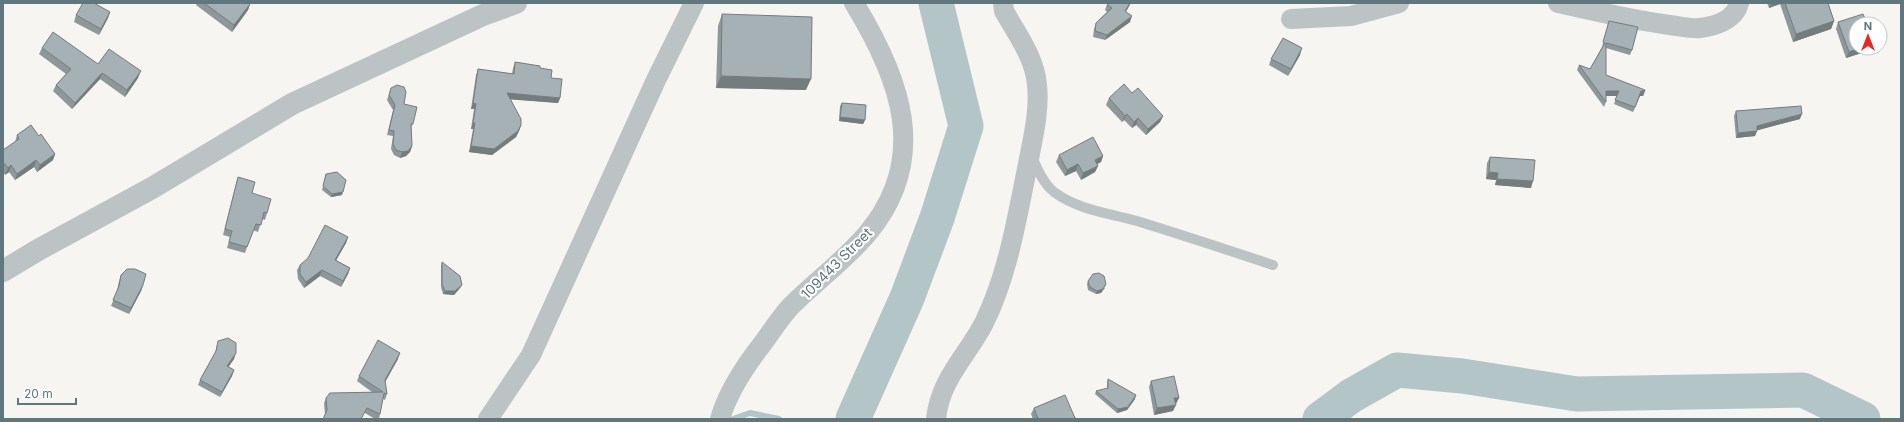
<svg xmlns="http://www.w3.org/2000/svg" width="1904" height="422" font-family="Inter,sans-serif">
<rect width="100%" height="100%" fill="#f6f5f2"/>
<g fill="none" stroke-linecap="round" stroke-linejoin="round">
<path stroke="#b3c5c6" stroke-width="6" d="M 733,419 L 750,413 L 779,419"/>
<path stroke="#b3c5c6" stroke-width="35" d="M 853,419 L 907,298 L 937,218 L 966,126 L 936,3
M 1320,419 L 1351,396 L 1397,370 L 1462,376 L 1577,394 L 1803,390 L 1863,419"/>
<path stroke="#bcc3c5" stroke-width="10" d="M 1032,156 C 1037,169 1043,183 1054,192 C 1078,210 1109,213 1137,221 C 1182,235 1228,250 1273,265"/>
<path stroke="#bcc3c5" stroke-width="20" d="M 1558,3 C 1595,11 1632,20 1670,25 C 1679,26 1691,29 1700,28 C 1715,26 1735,20 1739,3
M 1291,19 L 1351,16 L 1399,3
M 488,419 L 531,355 L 656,80 L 694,3
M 720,419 C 728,391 745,366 763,343 C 772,331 780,318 790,307 C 815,282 844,261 867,234 C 931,158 900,78 854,3
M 936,419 C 940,379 967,356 984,323 C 1008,274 1016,222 1027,169 C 1032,142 1040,112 1037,85 C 1035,58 1017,34 1004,11 L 1003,3"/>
<path stroke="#bcc3c5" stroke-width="22" d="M 3,271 L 38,250 L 152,188 L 292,104 L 483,15 L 516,3"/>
</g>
<path fill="#8e989b" d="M 197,3 L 250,3 L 248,10 L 232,32 L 196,5 Z
M 1767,3 L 1828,3 L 1834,21 L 1831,29 L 1793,42 L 1780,4 L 1769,8 Z
M 1107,4 L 1126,12 L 1130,22 L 1105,40 L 1093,37 L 1094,29 L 1096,23 L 1107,12 L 1105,10 Z
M 110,12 L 108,18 L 99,35 L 74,22 L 76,15 Z
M 722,14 L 806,90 L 716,88 L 718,26 Z
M 1609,21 L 1632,50 L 1630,55 L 1606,48 L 1606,75 L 1645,91 L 1643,96 L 1640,96 L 1633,112 L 1614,104 L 1617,96 L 1606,96 L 1606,102 L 1604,107 L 1577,70 L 1579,65 L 1590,69 L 1602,47 Z
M 1838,22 L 1871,50 L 1846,58 L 1836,29 Z
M 42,48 L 98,64 L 138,78 L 125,97 L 100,79 L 72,109 L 53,91 L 56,85 L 66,74 L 39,54 Z
M 1300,55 L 1288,76 L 1269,65 L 1271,59 Z
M 515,62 L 540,68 L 551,78 L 560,98 L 558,103 L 511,99 L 521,125 L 519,131 L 516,137 L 492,155 L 469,152 L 473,129 L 471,129 L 474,109 L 471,109 L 476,75 L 478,69 L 512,74 L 513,68 Z
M 391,88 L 404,104 L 413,124 L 411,127 L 412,146 L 410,152 L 406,156 L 400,158 L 394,155 L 391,149 L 393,136 L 387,135 L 393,110 L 387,100 Z
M 1132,93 L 1163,116 L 1160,122 L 1146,135 L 1136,125 L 1132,128 L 1124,120 L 1122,122 L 1106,105 L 1109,98 Z
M 842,103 L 865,120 L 863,124 L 839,121 L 840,106 Z
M 1736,111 L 1800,119 L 1757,130 L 1755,136 L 1736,138 L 1734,116 Z
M 17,135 L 39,136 L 55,154 L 53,160 L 37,172 L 34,167 L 15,180 L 9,172 L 5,175 L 3,172 L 3,150 L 15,142 Z
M 1059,155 L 1103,156 L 1101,162 L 1097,164 L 1098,166 L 1095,172 L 1081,180 L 1076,171 L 1065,176 L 1056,162 Z
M 1490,157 L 1531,188 L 1495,185 L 1496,180 L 1486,179 L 1487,163 Z
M 326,174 L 342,195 L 331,197 L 322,190 Z
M 238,177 L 252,193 L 267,213 L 265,220 L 262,219 L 258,232 L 253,230 L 245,253 L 227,248 L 230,237 L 223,235 L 236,184 Z
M 348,237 L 346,243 L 336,260 L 350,268 L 348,274 L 341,287 L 320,276 L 304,288 L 298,279 L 297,270 L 300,265 Z
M 442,262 L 462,285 L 460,288 L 454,295 L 443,294 L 441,287 L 441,266 Z
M 121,275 L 143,285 L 141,291 L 129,314 L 111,306 L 117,291 L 119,281 Z
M 1088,281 L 1105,288 L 1101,293 L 1096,294 L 1088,290 L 1087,284 Z
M 218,341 L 234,359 L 228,367 L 234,370 L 232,376 L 220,397 L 198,385 L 200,380 L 215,354 Z
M 398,359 L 385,381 L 387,394 L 385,400 L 383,399 L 379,419 L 375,419 L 365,413 L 325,415 L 324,403 L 326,398 L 372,392 L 357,381 L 359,376 Z
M 1108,379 L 1135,399 L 1127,410 L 1117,413 L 1095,394 L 1096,391 L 1107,389 L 1107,383 Z
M 1151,381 L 1176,404 L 1175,404 L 1173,411 L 1154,415 L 1149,387 Z
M 1034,408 L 1075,418 L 1078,419 L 1033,419 L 1031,414 Z"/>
<path fill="#747c7e" d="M 1130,3 L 1131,3 L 1123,17 L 1125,11 Z
M 1771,3 L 1780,3 L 1780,4 L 1769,8 Z
M 250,4 L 248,10 L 232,32 L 234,25 Z
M 110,12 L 108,18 L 99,35 L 101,29 Z
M 1132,16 L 1130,22 L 1105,40 L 1107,35 Z
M 1834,21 L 1831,29 L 1793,42 L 1796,34 Z
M 1302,48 L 1300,55 L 1288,76 L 1291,69 Z
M 1860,48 L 1872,48 L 1871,50 L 1846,58 L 1849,52 Z
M 141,71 L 138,78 L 125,97 L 127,90 Z
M 102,73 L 100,79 L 72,109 L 75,103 Z
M 721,76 L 811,79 L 806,90 L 716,88 Z
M 1606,91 L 1619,91 L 1617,96 L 1604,96 Z
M 1641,91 L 1645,91 L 1643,96 L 1640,96 L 1633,112 Z
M 507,93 L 560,98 L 558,103 L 505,99 Z
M 473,103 L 476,104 L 474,109 L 471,109 Z
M 1127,114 L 1124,120 L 1122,122 L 1125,116 Z
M 1802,114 L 1800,119 L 1755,131 L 1757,126 Z
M 1163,116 L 1160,122 L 1146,135 L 1148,129 Z
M 840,117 L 865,120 L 863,124 L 839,121 Z
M 1138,118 L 1136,125 L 1132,128 L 1134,122 Z
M 473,123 L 475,123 L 473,129 L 471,129 Z
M 521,125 L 519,131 L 516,137 L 492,155 L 469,152 L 471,146 Z
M 1757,131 L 1755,136 L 1736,138 L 1738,133 Z
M 412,146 L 410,152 L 406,156 L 400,158 L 402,152 Z
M 55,154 L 53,160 L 37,172 L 40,165 Z
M 1103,156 L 1101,162 L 1092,167 L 1095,160 Z
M 36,160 L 34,167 L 15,180 L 17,174 Z
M 1078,164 L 1076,171 L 1065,176 L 1067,170 Z
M 11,165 L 9,172 L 5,175 L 8,168 Z
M 1098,166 L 1095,172 L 1081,180 L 1083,173 Z
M 1489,172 L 1498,173 L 1496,180 L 1486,179 Z
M 1497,179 L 1533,181 L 1531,188 L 1495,185 Z
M 343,192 L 342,195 L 331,197 L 332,194 Z
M 348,237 L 346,243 L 333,266 L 335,260 Z
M 350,268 L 348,274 L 341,287 L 343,281 Z
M 322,270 L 320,276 L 304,288 L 306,282 Z
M 1106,284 L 1101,293 L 1096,294 L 1097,291 Z
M 143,285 L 141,291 L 129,314 L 131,308 Z
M 462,285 L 460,288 L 454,295 L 443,294 L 445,291 Z
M 236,353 L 234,359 L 225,372 L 227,366 Z
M 400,353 L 398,359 L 383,386 L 385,380 Z
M 234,370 L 232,376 L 220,397 L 222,392 Z
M 1136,395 L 1135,399 L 1127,410 L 1117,413 L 1118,409 Z
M 1174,398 L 1179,398 L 1176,404 L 1172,405 Z
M 1176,405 L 1173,411 L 1154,415 L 1157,408 Z"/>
<path fill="#a5b1b4" stroke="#747c7e" d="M 83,3 L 94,3 L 110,12 L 101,29 L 76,15 Z
M 204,3 L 250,3 L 250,4 L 234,25 Z
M 1108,3 L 1130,3 L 1125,11 L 1132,16 L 1107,35 L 1095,31 L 1096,23 L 1112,8 L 1107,4 Z
M 1785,3 L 1828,3 L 1834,21 L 1796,34 Z
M 722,14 L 812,17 L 811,79 L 721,76 Z
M 1863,14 L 1867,24 L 1856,24 L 1856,48 L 1860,48 L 1849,52 L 1838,22 Z
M 1609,21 L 1638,27 L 1632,50 L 1606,43 L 1606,75 L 1645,90 L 1645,91 L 1641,91 L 1635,107 L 1615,100 L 1619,91 L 1606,91 L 1606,102 L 1579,65 L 1590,69 L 1605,43 L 1603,42 Z
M 53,32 L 98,64 L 109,49 L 141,71 L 127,90 L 102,73 L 75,103 L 56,85 L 71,69 L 42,48 Z
M 1283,38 L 1302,48 L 1291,69 L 1271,59 Z
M 515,62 L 540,66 L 540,68 L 552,70 L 551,78 L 562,79 L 560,98 L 507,93 L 521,119 L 521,125 L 518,131 L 494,149 L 471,146 L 475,123 L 473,123 L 476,104 L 473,103 L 478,69 L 514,74 Z
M 1124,84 L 1132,93 L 1138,88 L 1163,116 L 1148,129 L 1138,118 L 1134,122 L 1127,114 L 1125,116 L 1109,98 Z
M 397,85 L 404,87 L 406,92 L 404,104 L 417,107 L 413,124 L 411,124 L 412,146 L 408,151 L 402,152 L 396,150 L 393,144 L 394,131 L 389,130 L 395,105 L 389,95 L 391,88 Z
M 842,103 L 866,105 L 865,120 L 840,117 Z
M 1801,106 L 1802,114 L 1757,126 L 1757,131 L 1738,133 L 1736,111 Z
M 31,125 L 39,136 L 41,134 L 55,154 L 40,165 L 36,160 L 17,174 L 11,165 L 8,168 L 3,162 L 3,150 L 19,139 L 17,135 Z
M 1093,137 L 1103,156 L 1095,160 L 1098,166 L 1083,173 L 1078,164 L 1067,170 L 1059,155 Z
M 1490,157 L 1535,160 L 1533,181 L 1497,179 L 1498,173 L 1489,172 Z
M 337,172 L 346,180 L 343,192 L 332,194 L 323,186 L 326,174 Z
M 238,177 L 255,182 L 252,193 L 271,199 L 267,213 L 264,212 L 261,225 L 256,224 L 247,247 L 229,242 L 232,231 L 225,229 Z
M 325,225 L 348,237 L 335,260 L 350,268 L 343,281 L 322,270 L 306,282 L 300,274 L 300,265 L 308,258 Z
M 442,262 L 460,276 L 462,285 L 455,291 L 445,291 L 442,284 Z
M 127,269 L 135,269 L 146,274 L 143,285 L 131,308 L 113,300 L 119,286 L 121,275 Z
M 1099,273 L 1104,276 L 1106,284 L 1103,289 L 1097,291 L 1090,287 L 1088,281 L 1093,274 Z
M 228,338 L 236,343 L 236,353 L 227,366 L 234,370 L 222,392 L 200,380 L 216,351 L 218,341 Z
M 378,340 L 400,353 L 385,380 L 387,394 L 384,393 L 380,414 L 367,408 L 361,419 L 323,419 L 327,410 L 326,398 L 330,393 L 383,392 L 359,376 Z
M 1174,376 L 1179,398 L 1174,398 L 1176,405 L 1157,408 L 1151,381 Z
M 1108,379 L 1136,395 L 1128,407 L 1118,409 L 1096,391 L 1108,388 Z
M 1065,395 L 1075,418 L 1078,419 L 1038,419 L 1034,408 Z"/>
<g text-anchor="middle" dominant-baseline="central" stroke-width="4" stroke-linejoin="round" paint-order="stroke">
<g font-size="14" fill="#60777e" stroke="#fff">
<text transform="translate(836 263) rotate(-45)">109443 Street</text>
</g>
</g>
<rect width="1904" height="422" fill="none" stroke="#60777e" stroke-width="8"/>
<g transform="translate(1868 36)"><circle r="19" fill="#ffffff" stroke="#bfc9cb"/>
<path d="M0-3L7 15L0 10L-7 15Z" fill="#e72920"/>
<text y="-6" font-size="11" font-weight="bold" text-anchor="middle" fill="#60777e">N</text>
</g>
<path d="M18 398v6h58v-6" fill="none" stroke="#60777e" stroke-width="2"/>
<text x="24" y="398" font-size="12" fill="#60777e" stroke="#ffffff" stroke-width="3" paint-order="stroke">20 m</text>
</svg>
